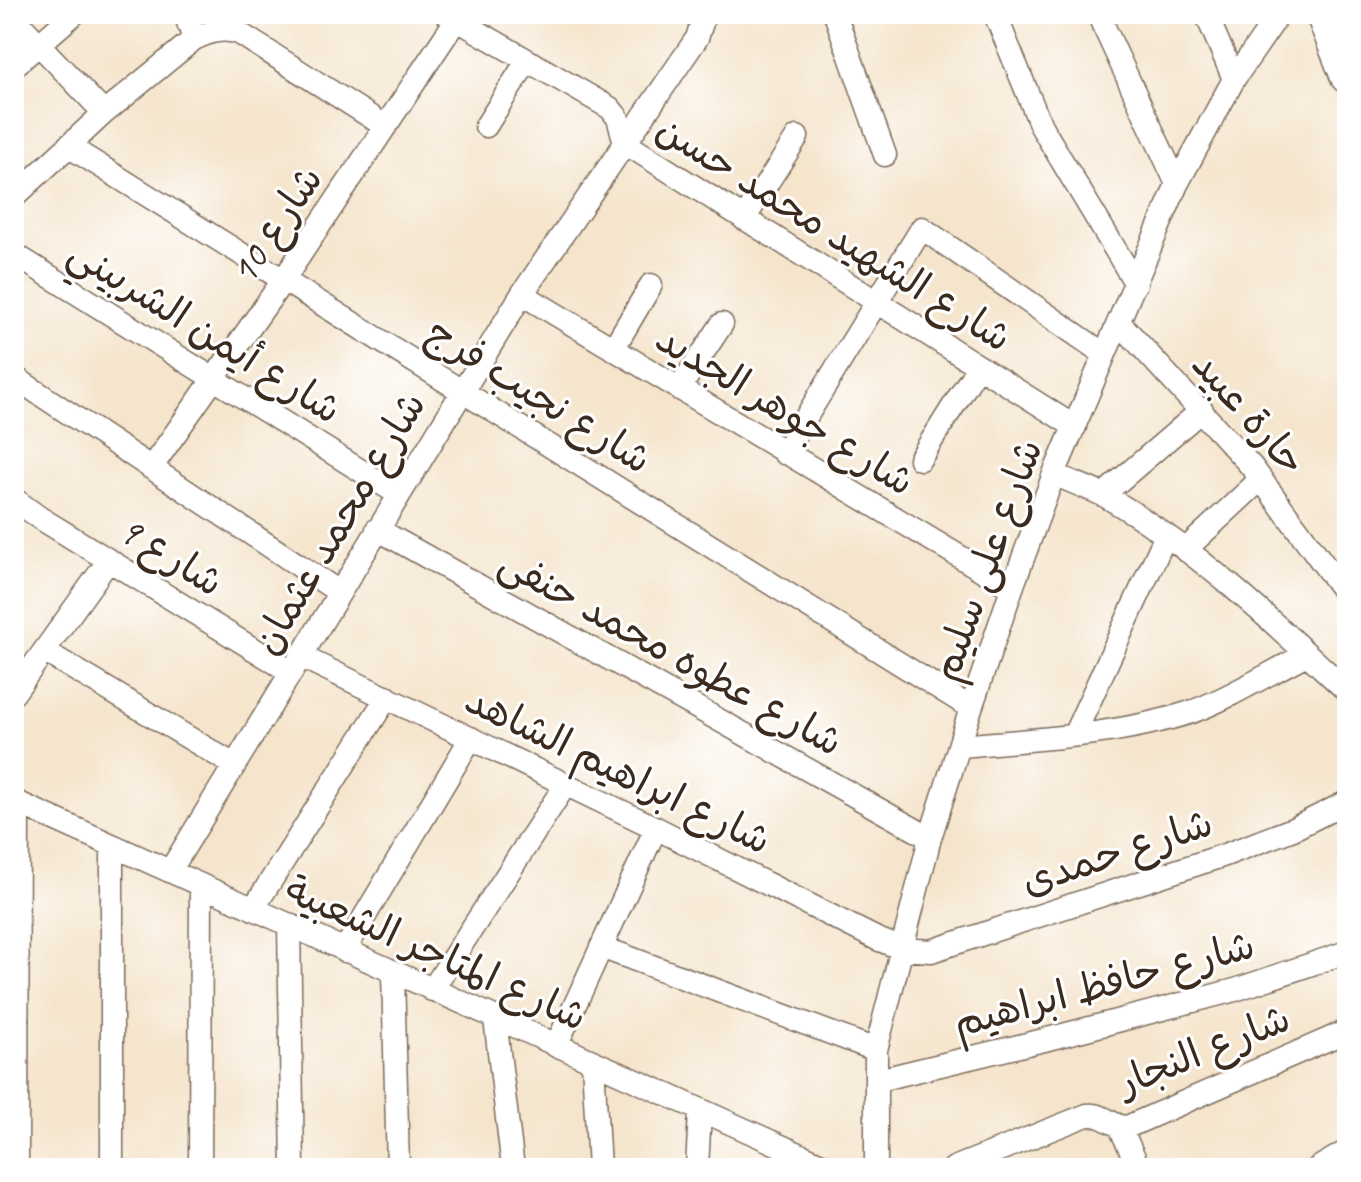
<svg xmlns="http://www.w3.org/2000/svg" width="1361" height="1182" font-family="Caveat,'Playpen Sans Arabic',sans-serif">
<rect width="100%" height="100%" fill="#fff"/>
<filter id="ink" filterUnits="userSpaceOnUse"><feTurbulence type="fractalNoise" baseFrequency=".0125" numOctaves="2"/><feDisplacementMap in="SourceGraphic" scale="16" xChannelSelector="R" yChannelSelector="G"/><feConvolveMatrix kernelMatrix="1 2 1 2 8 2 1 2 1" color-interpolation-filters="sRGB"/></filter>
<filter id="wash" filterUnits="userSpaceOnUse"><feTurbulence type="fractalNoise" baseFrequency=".006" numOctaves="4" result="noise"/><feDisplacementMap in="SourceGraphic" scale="32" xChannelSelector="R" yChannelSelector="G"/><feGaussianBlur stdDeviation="1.8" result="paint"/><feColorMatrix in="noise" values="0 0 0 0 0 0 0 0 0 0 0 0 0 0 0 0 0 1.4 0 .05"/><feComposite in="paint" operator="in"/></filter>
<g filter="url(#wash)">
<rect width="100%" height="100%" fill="#f5e5cd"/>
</g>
<g filter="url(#ink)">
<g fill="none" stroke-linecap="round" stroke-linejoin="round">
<defs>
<path id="street" d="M 185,14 L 194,39
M 447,14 L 610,108 L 618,118 L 625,143 L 1075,427
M 835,14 L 885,155
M 995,14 L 1041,126 L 1136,284
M 1098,14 L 1177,184
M 1206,14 L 1234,79
M 14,18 L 104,113
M 14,66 L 74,14
M 486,126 L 527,61
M 68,146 L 971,708
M 14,197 L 104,113 L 194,39 C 211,31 222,28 239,33 L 385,126
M 744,219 L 797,137
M 14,254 L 398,494
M 522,294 L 1012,588
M 1119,322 L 1252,467 L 1347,596
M 613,349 L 651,285
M 14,377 L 339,592
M 679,389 L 722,324
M 784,453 L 922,228 L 1104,354
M 920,459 L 978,367
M 151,468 L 284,279 L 460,14
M 1054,474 C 1071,482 1089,488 1105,496 C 1196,548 1271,620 1347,691
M 1103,495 L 1202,410
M 14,499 L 40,518 L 291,672
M 377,529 L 930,838
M 1185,550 L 1261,479
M 44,651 L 234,765
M 300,656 L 656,828 L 877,939 L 903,949 L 931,951 L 1225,855 L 1293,829 L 1347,802
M 14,693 L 109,560
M 1074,735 L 1166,535
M 959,746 C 1036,739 1117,736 1191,712 C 1228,699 1271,672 1307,654
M 14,801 L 830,1168
M 170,871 L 522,294 L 697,38 L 702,23 L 701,14
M 253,909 L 387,697
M 289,925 L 293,1168
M 601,947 L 876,1050
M 344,951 L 471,738
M 393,972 L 398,1168
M 432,990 L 566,784
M 495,1019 L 513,1168
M 556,1046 L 656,828
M 593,1063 L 599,1168
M 878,1080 L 1044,1040 L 1235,990 L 1347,952
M 1120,1127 L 1139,1168
M 17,1168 L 18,803
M 112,1168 L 112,845
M 200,1168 L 201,885
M 697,1168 L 700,1111
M 876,1168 L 876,1050 L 930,838 L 971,708 L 1012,588 L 1054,474 L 1177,184 L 1234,79 L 1279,14
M 954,1168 L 1087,1115 C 1104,1113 1112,1127 1127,1127 L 1347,1031
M 1318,1168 L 1347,1151"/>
<path id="secondary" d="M 1322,14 L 1347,77"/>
</defs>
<use href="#street" stroke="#7c6b5b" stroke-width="25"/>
<use href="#secondary" stroke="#7c6b5b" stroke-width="35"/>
<use href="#street" stroke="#fff" stroke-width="22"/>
<use href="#secondary" stroke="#fff" stroke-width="32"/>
</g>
</g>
<g text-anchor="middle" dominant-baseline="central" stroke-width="6" stroke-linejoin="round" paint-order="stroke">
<g font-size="40" fill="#3b2a1e" stroke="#fff">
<text transform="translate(276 225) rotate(-56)">شارع 10</text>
<text transform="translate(834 233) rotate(32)">شارع الشهيد محمد حسن</text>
<text transform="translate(205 331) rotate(32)">شارع أيمن الشربيني</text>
<text transform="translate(539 396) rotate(32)">شارع نجيب فرج</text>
<text transform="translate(785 410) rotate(31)">شارع جوهر الجديد</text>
<text transform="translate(1249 413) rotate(49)">حارة عبيد</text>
<text transform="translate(339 523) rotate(-59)">شارع محمد عثمان</text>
<text transform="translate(171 556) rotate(32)">شارع 9</text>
<text transform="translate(987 560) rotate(-70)">شارع على سليم</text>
<text transform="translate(671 652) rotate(29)">شارع عطوه محمد حنفى</text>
<text transform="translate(618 770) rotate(26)">شارع ابراهيم الشاهد</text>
<text transform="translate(1117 852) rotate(-18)">شارع حمدى</text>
<text transform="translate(436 953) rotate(24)">شارع المتاجر الشعبية</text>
<text transform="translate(1104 984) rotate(-15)">شارع حافظ ابراهيم</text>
<text transform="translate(1204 1050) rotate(-22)">شارع النجار</text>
</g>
</g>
<rect width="1361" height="1182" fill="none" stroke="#fff" stroke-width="48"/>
</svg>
